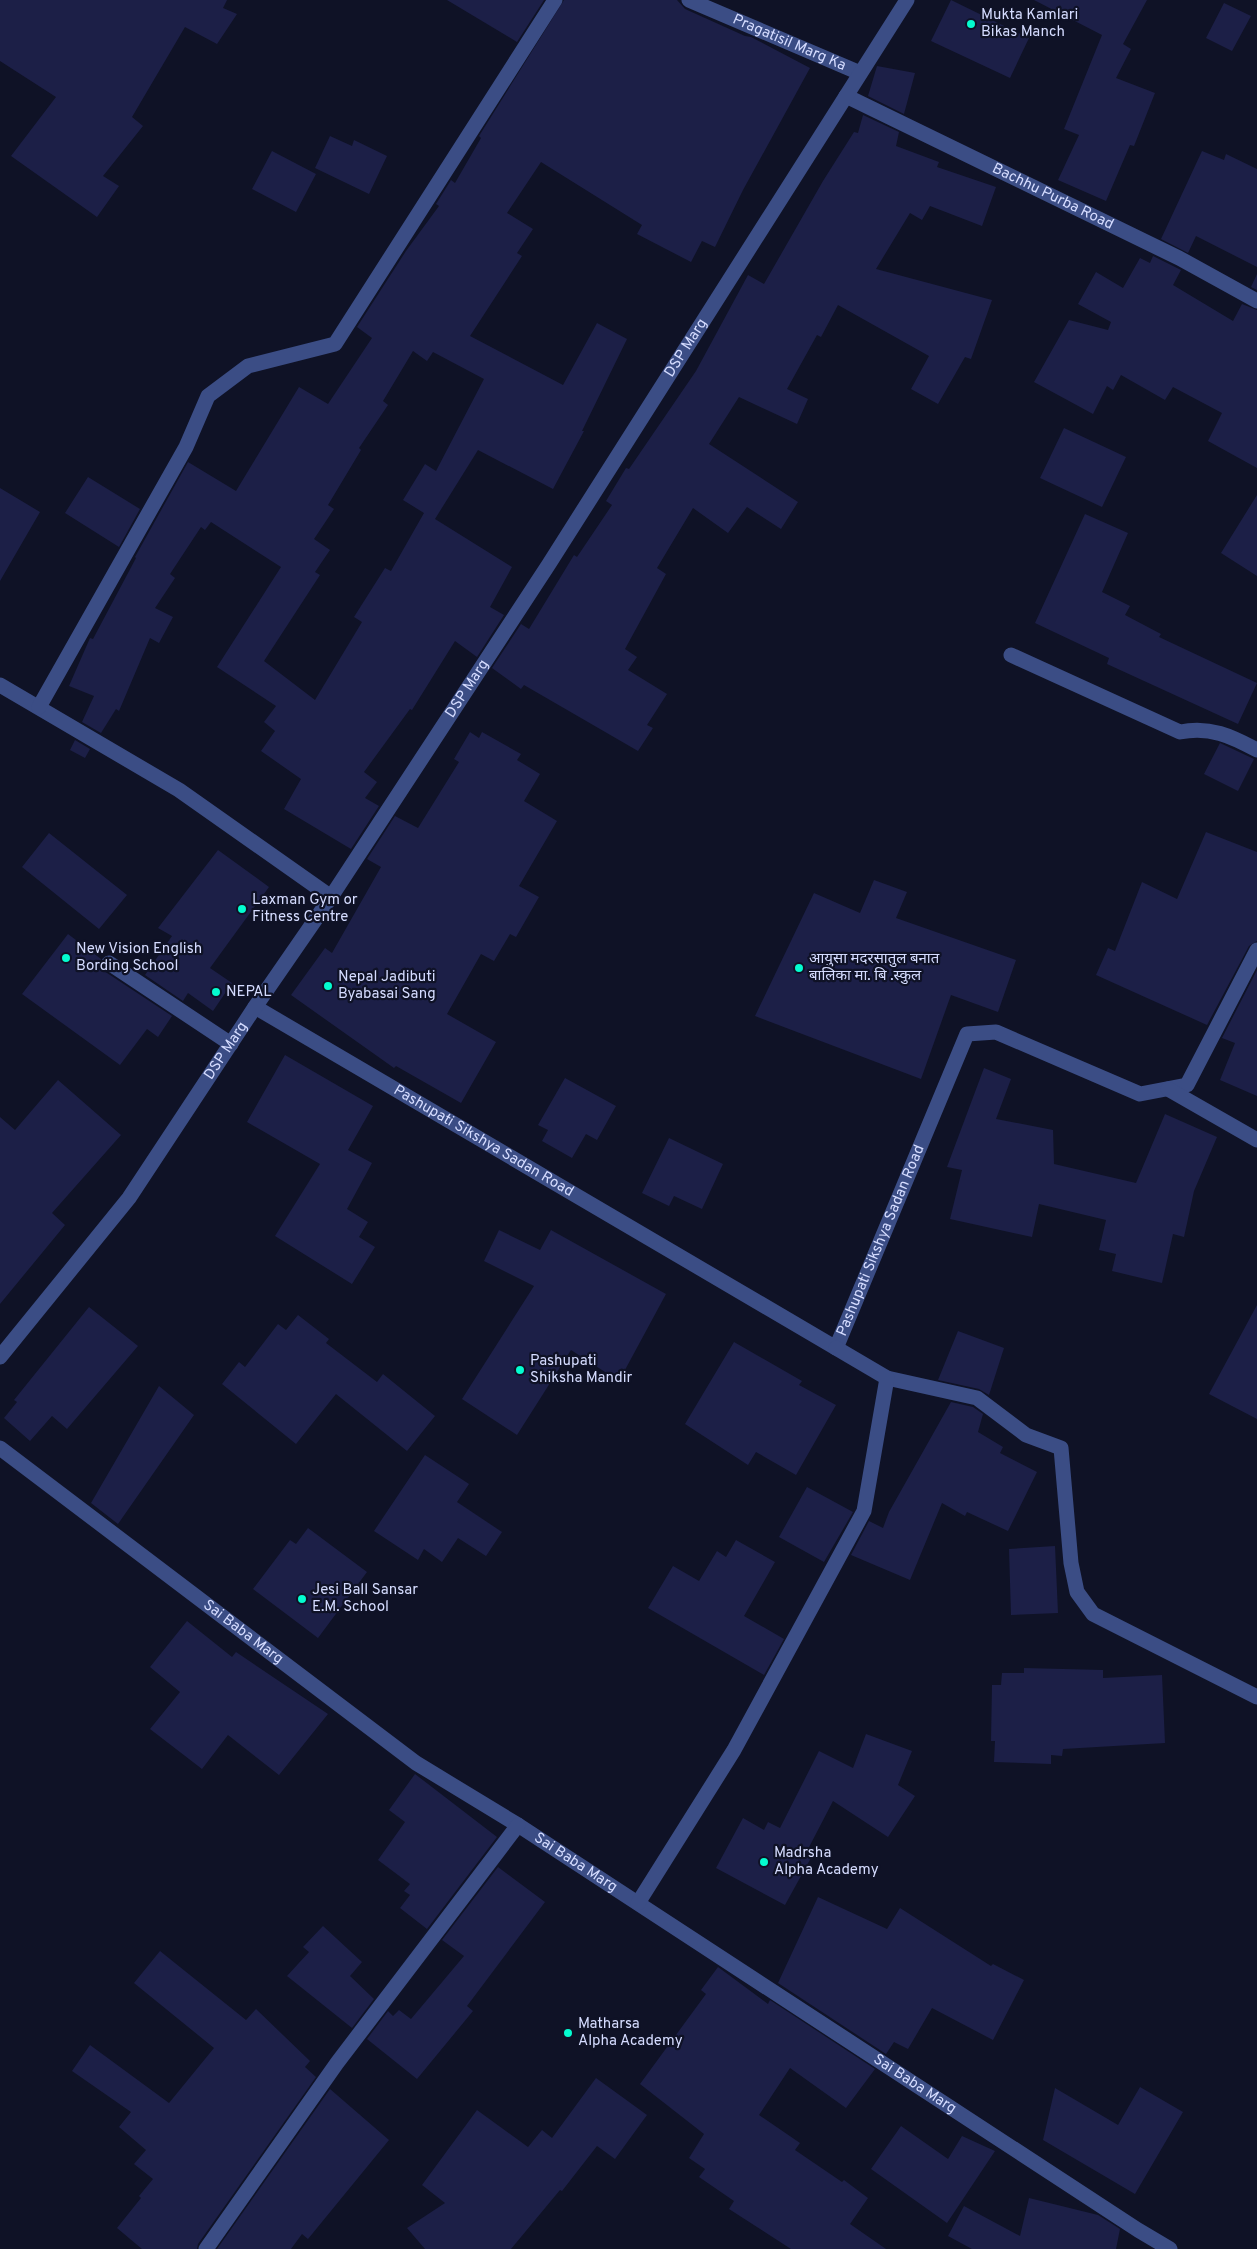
<svg xmlns="http://www.w3.org/2000/svg" width="1257" height="2249" font-family="Overpass,'Noto Sans Devanagari',sans-serif">
<rect width="100%" height="100%" fill="#0f1226"/>
<path fill="#1c1f47" fill-rule="evenodd" d="M 0,0 L 227,0 L 223,8 L 237,14 L 217,44 L 185,27 L 132,117 L 143,126 L 103,176 L 119,186 L 97,217 L 11,156 L 56,97 L 0,61 Z
M 447,0 L 544,0 L 517,42 Z
M 564,0 L 677,0 L 685,9 L 745,36 L 751,37 L 810,68 L 743,190 L 715,247 L 702,241 L 691,262 L 637,234 L 642,225 L 541,162 L 507,213 L 533,229 L 517,253 L 522,256 L 470,336 L 563,385 L 597,323 L 627,339 L 582,431 L 584,431 L 553,489 L 478,450 L 435,519 L 512,567 L 490,607 L 504,615 L 477,657 L 455,641 L 412,710 L 410,709 L 364,772 L 377,782 L 365,798 L 379,806 L 351,849 L 284,809 L 301,779 L 261,751 L 275,731 L 264,722 L 276,706 L 217,667 L 281,567 L 211,522 L 205,530 L 201,527 L 170,574 L 175,578 L 155,608 L 173,617 L 159,643 L 150,638 L 119,711 L 116,709 L 101,733 L 82,722 L 94,696 L 69,686 L 90,638 L 93,639 L 136,558 L 135,557 L 188,462 L 236,491 L 299,387 L 328,404 L 372,338 L 357,327 L 406,251 L 439,206 L 436,204 L 451,180 L 455,183 L 481,138 L 479,136 ZM 413,351 L 427,361 L 433,352 L 484,379 L 436,471 L 425,464 L 403,500 L 424,513 L 391,571 L 385,568 L 354,617 L 362,622 L 315,700 L 264,661 L 320,575 L 315,572 L 330,550 L 314,539 L 334,509 L 328,505 L 361,450 L 359,448 L 388,405 L 383,401 Z
M 951,0 L 1029,38 L 1010,78 L 931,41 Z
M 1034,0 L 1147,0 L 1123,44 L 1131,49 L 1116,78 L 1155,93 L 1134,146 L 1130,145 L 1106,201 L 1058,180 L 1079,135 L 1064,129 L 1102,35 Z
M 1224,3 L 1251,16 L 1232,51 L 1206,38 Z
M 877,66 L 915,73 L 904,114 L 868,96 Z
M 863,115 L 899,132 L 896,146 L 939,162 L 937,167 L 996,187 L 982,226 L 930,206 L 922,220 L 910,213 L 876,269 L 992,300 L 971,359 L 965,357 L 938,404 L 911,389 L 929,356 L 838,305 L 821,337 L 817,335 L 787,389 L 808,399 L 797,424 L 739,397 L 709,444 L 798,502 L 781,529 L 747,507 L 728,533 L 693,508 L 657,568 L 666,574 L 625,649 L 637,657 L 628,670 L 667,694 L 647,725 L 653,728 L 638,751 L 524,685 L 521,689 L 492,668 L 521,624 L 529,629 L 574,555 L 577,557 L 612,505 L 606,501 L 626,468 L 629,469 L 696,371 L 748,275 L 764,284 L 823,181 L 854,132 L 858,133 Z
M 330,136 L 352,146 L 354,140 L 387,156 L 369,194 L 315,168 Z
M 272,151 L 316,174 L 296,212 L 252,189 Z
M 1202,151 L 1224,160 L 1226,154 L 1257,169 L 1257,267 L 1196,236 L 1188,253 L 1161,239 Z
M 1153,256 L 1181,270 L 1173,285 L 1233,321 L 1242,304 L 1257,310 L 1257,468 L 1208,441 L 1222,413 L 1173,387 L 1165,400 L 1121,375 L 1113,390 L 1107,386 L 1093,414 L 1034,382 L 1069,320 L 1108,330 L 1111,322 L 1078,304 L 1096,272 L 1123,288 L 1140,258 L 1150,263 Z
M 1257,274 L 1257,290 L 1251,287 Z
M 1064,428 L 1126,457 L 1102,507 L 1040,478 Z
M 88,477 L 140,509 L 119,547 L 65,513 Z
M 0,488 L 40,512 L 0,581 Z
M 1257,495 L 1257,576 L 1221,553 Z
M 1085,514 L 1128,533 L 1102,592 L 1130,606 L 1125,615 L 1161,634 L 1159,637 L 1257,683 L 1238,724 L 1107,664 L 1109,658 L 1035,623 Z
M 470,732 L 479,738 L 482,732 L 521,754 L 517,760 L 540,774 L 524,801 L 557,821 L 519,886 L 539,897 L 516,937 L 510,934 L 494,961 L 481,954 L 447,1014 L 496,1042 L 461,1103 L 396,1066 L 394,1068 L 291,995 L 325,948 L 332,953 L 381,867 L 367,859 L 395,816 L 418,828 L 459,762 L 454,759 Z
M 75,740 L 90,749 L 85,758 L 70,750 Z
M 1220,743 L 1254,759 L 1238,791 L 1204,774 Z
M 1206,832 L 1257,852 L 1257,941 L 1249,946 L 1207,1025 L 1096,975 L 1108,948 L 1115,951 L 1142,882 L 1177,899 Z
M 49,833 L 127,895 L 99,929 L 22,867 Z
M 218,850 L 269,887 L 210,968 L 232,983 L 213,1011 L 188,993 L 183,1001 L 145,975 L 172,936 L 158,928 Z
M 874,880 L 907,892 L 896,918 L 1016,960 L 998,1012 L 951,995 L 921,1079 L 755,1016 L 814,893 L 860,913 Z
M 68,934 L 101,959 L 100,967 L 104,971 L 172,1016 L 158,1037 L 147,1029 L 120,1065 L 22,994 Z
M 1257,970 L 1257,1096 L 1220,1080 L 1235,1043 L 1222,1038 Z
M 285,1055 L 373,1106 L 348,1150 L 372,1163 L 347,1209 L 368,1222 L 359,1237 L 375,1247 L 352,1284 L 275,1236 L 320,1164 L 247,1122 Z
M 984,1068 L 1011,1079 L 996,1119 L 1053,1130 L 1054,1164 L 1136,1183 L 1165,1114 L 1217,1137 L 1194,1191 L 1184,1237 L 1173,1234 L 1162,1283 L 1112,1271 L 1116,1254 L 1099,1250 L 1106,1220 L 1039,1204 L 1032,1237 L 950,1219 L 962,1170 L 947,1167 Z
M 565,1078 L 616,1106 L 597,1140 L 586,1134 L 572,1158 L 542,1141 L 548,1130 L 538,1125 Z
M 58,1080 L 121,1135 L 52,1213 L 65,1225 L 0,1304 L 0,1117 L 15,1130 Z
M 669,1138 L 723,1164 L 702,1209 L 674,1196 L 669,1206 L 642,1193 Z
M 499,1230 L 540,1250 L 551,1230 L 666,1294 L 619,1381 L 571,1350 L 517,1435 L 462,1399 L 534,1286 L 484,1261 Z
M 1257,1305 L 1257,1419 L 1209,1394 Z
M 89,1307 L 138,1346 L 67,1429 L 52,1416 L 30,1441 L 4,1418 L 17,1402 L 14,1400 Z
M 298,1315 L 329,1339 L 326,1343 L 377,1382 L 383,1374 L 435,1416 L 407,1451 L 336,1394 L 296,1444 L 222,1384 L 239,1362 L 245,1367 L 278,1324 L 286,1330 Z
M 958,1331 L 1004,1348 L 989,1395 L 979,1389 L 938,1380 Z
M 734,1342 L 802,1381 L 799,1385 L 836,1405 L 796,1475 L 756,1452 L 748,1465 L 685,1424 Z
M 159,1386 L 194,1415 L 118,1524 L 91,1503 Z
M 951,1402 L 973,1407 L 983,1414 L 978,1432 L 1003,1447 L 1000,1453 L 1037,1472 L 1008,1531 L 967,1512 L 965,1516 L 942,1503 L 910,1580 L 851,1555 L 869,1521 L 883,1528 L 889,1512 Z
M 425,1455 L 469,1484 L 457,1502 L 502,1532 L 486,1556 L 458,1538 L 442,1562 L 424,1549 L 418,1560 L 374,1531 Z
M 807,1487 L 853,1512 L 824,1562 L 779,1537 Z
M 308,1528 L 367,1572 L 318,1638 L 253,1589 L 290,1540 L 296,1544 Z
M 736,1540 L 775,1562 L 744,1616 L 784,1639 L 764,1675 L 648,1608 L 673,1566 L 699,1581 L 717,1551 L 726,1557 Z
M 1055,1546 L 1058,1613 L 1011,1615 L 1009,1549 Z
M 187,1621 L 232,1657 L 236,1652 L 328,1714 L 279,1775 L 228,1735 L 202,1769 L 150,1729 L 180,1692 L 150,1667 Z
M 1024,1668 L 1103,1670 L 1103,1678 L 1162,1675 L 1165,1743 L 1063,1749 L 1062,1756 L 1051,1755 L 1051,1764 L 994,1762 L 995,1741 L 991,1741 L 992,1685 L 1001,1685 L 1002,1673 L 1024,1673 Z
M 866,1734 L 912,1751 L 898,1785 L 915,1796 L 888,1837 L 833,1801 L 806,1853 L 812,1856 L 785,1905 L 716,1868 L 743,1818 L 764,1830 L 768,1822 L 780,1828 L 819,1751 L 853,1768 Z
M 415,1774 L 497,1837 L 427,1929 L 400,1908 L 410,1895 L 404,1891 L 410,1884 L 378,1860 L 405,1822 L 389,1810 Z
M 498,1867 L 545,1902 L 467,2006 L 473,2011 L 417,2079 L 367,2039 L 388,2011 L 393,2016 L 399,2010 L 411,2019 L 464,1956 L 442,1940 Z
M 818,1897 L 887,1929 L 900,1908 L 991,1966 L 993,1964 L 1024,1980 L 993,2040 L 932,2008 L 908,2049 L 894,2042 L 886,2054 L 778,1983 Z
M 323,1926 L 362,1962 L 350,1976 L 374,1999 L 352,2028 L 287,1976 L 309,1952 L 303,1947 Z
M 160,1951 L 246,2020 L 256,2009 L 310,2061 L 305,2067 L 316,2077 L 198,2244 L 197,2249 L 142,2249 L 117,2228 L 141,2198 L 139,2196 L 153,2179 L 134,2164 L 146,2150 L 119,2127 L 131,2112 L 72,2071 L 90,2045 L 169,2103 L 214,2048 L 134,1983 Z
M 718,1967 L 768,2004 L 770,2000 L 875,2069 L 846,2108 L 790,2068 L 759,2115 L 800,2143 L 795,2150 L 842,2182 L 844,2180 L 868,2198 L 850,2224 L 886,2249 L 791,2249 L 729,2209 L 734,2201 L 699,2177 L 705,2169 L 689,2158 L 704,2134 L 640,2084 L 706,1994 L 701,1990 Z
M 596,2078 L 647,2115 L 615,2159 L 597,2146 L 562,2191 L 560,2190 L 511,2249 L 425,2249 L 407,2228 L 445,2203 L 422,2185 L 477,2110 L 528,2147 L 542,2130 L 552,2138 Z
M 1140,2087 L 1183,2112 L 1135,2194 L 1043,2140 L 1055,2088 L 1118,2125 Z
M 330,2089 L 389,2140 L 308,2239 L 302,2234 L 291,2249 L 217,2249 Z
M 901,2126 L 948,2159 L 962,2136 L 995,2151 L 947,2223 L 871,2169 Z
M 1029,2198 L 1098,2215 L 1120,2229 L 1116,2249 L 972,2249 L 948,2236 L 964,2206 L 1020,2236 Z"/>
<g fill="none" stroke-linecap="round" stroke-linejoin="round">
<g stroke="#3b4d85" stroke-width="15">
<path id="s1" d="M 689,0 L 860,73"/>
<path id="s2" d="M 846,96 L 1179,258 L 1257,301"/>
<path d="M 1011,655 L 1180,732 C 1210,726 1231,736 1257,750"/>
<path d="M 0,685 L 179,790 L 331,897"/>
<path d="M 39,707 L 186,447 L 208,396 L 248,366 L 335,344 L 555,0"/>
<path d="M 109,963 L 231,1044"/>
<path id="s3" d="M 255,1007 L 836,1348 L 967,1034 L 996,1032 L 1140,1094 L 1187,1085 L 1257,950"/>
<path d="M 1168,1089 L 1257,1140"/>
<path id="s4" d="M 0,1357 L 129,1198 L 255,1007 L 331,897 L 549,564 L 907,0"/>
<path d="M 887,1378 L 977,1398 L 1026,1435 L 1061,1448 L 1071,1563 L 1077,1592 L 1093,1614 L 1257,1697"/>
<path id="s5" d="M 0,1448 L 416,1763 L 518,1825 L 1138,2230 L 1170,2249"/>
<path d="M 638,1903 L 734,1750 L 864,1511 L 887,1378 L 836,1348"/>
<path d="M 206,2249 L 337,2063 L 518,1825"/>
</g>
</g>
<g fill="#04fcd0" stroke="#0f1226" stroke-width="2">
<circle cx="971" cy="24" r="5"/>
<circle cx="242" cy="909" r="5"/>
<circle cx="66" cy="958" r="5"/>
<circle cx="799" cy="968" r="5"/>
<circle cx="328" cy="986" r="5"/>
<circle cx="216" cy="992" r="5"/>
<circle cx="520" cy="1370" r="5"/>
<circle cx="302" cy="1599" r="5"/>
<circle cx="764" cy="1862" r="5"/>
<circle cx="568" cy="2033" r="5"/>
</g>
<g text-anchor="middle" dominant-baseline="central" stroke-width="4.5" stroke-linejoin="round" paint-order="stroke">
<g font-size="15" fill="#d5dcff" stroke="#0f1226" text-anchor="start">
<text x="981" y="15">Mukta Kamlari<tspan x="981" dy="17">Bikas Manch</tspan></text>
<text x="252" y="900">Laxman Gym or<tspan x="252" dy="17">Fitness Centre</tspan></text>
<text x="76" y="949">New Vision English<tspan x="76" dy="17">Bording School</tspan></text>
<text x="809" y="959">आयुसा मदरसातुल बनात<tspan x="809" dy="17">बालिका मा. बि .स्कुल</tspan></text>
<text x="338" y="977">Nepal Jadibuti<tspan x="338" dy="17">Byabasai Sang</tspan></text>
<text x="226" y="992">NEPAL</text>
<text x="530" y="1361">Pashupati<tspan x="530" dy="17">Shiksha Mandir</tspan></text>
<text x="312" y="1590">Jesi Ball Sansar<tspan x="312" dy="17">E.M. School</tspan></text>
<text x="774" y="1853">Madrsha<tspan x="774" dy="17">Alpha Academy</tspan></text>
<text x="578" y="2024">Matharsa<tspan x="578" dy="17">Alpha Academy</tspan></text>
</g>
<g font-size="15" fill="#d5dcff" stroke="#0f1226">
<text stroke="none"><textPath href="#s1" startOffset="109">Pragatisil Marg Ka</textPath></text>
<text stroke="none"><textPath href="#s2" startOffset="230">Bachhu Purba Road</textPath></text>
<text stroke="none"><textPath href="#s4" startOffset="1221">DSP Marg</textPath></text>
<text stroke="none"><textPath href="#s4" startOffset="816">DSP Marg</textPath></text>
<text stroke="none"><textPath href="#s4" startOffset="381">DSP Marg</textPath></text>
<text stroke="none"><textPath href="#s3" startOffset="265">Pashupati Sikshya Sadan Road</textPath></text>
<text stroke="none"><textPath href="#s3" startOffset="790">Pashupati Sikshya Sadan Road</textPath></text>
<text stroke="none"><textPath href="#s5" startOffset="305">Sai Baba Marg</textPath></text>
<text stroke="none"><textPath href="#s5" startOffset="710">Sai Baba Marg</textPath></text>
<text stroke="none"><textPath href="#s5" startOffset="1115">Sai Baba Marg</textPath></text>
</g>
</g>
</svg>
